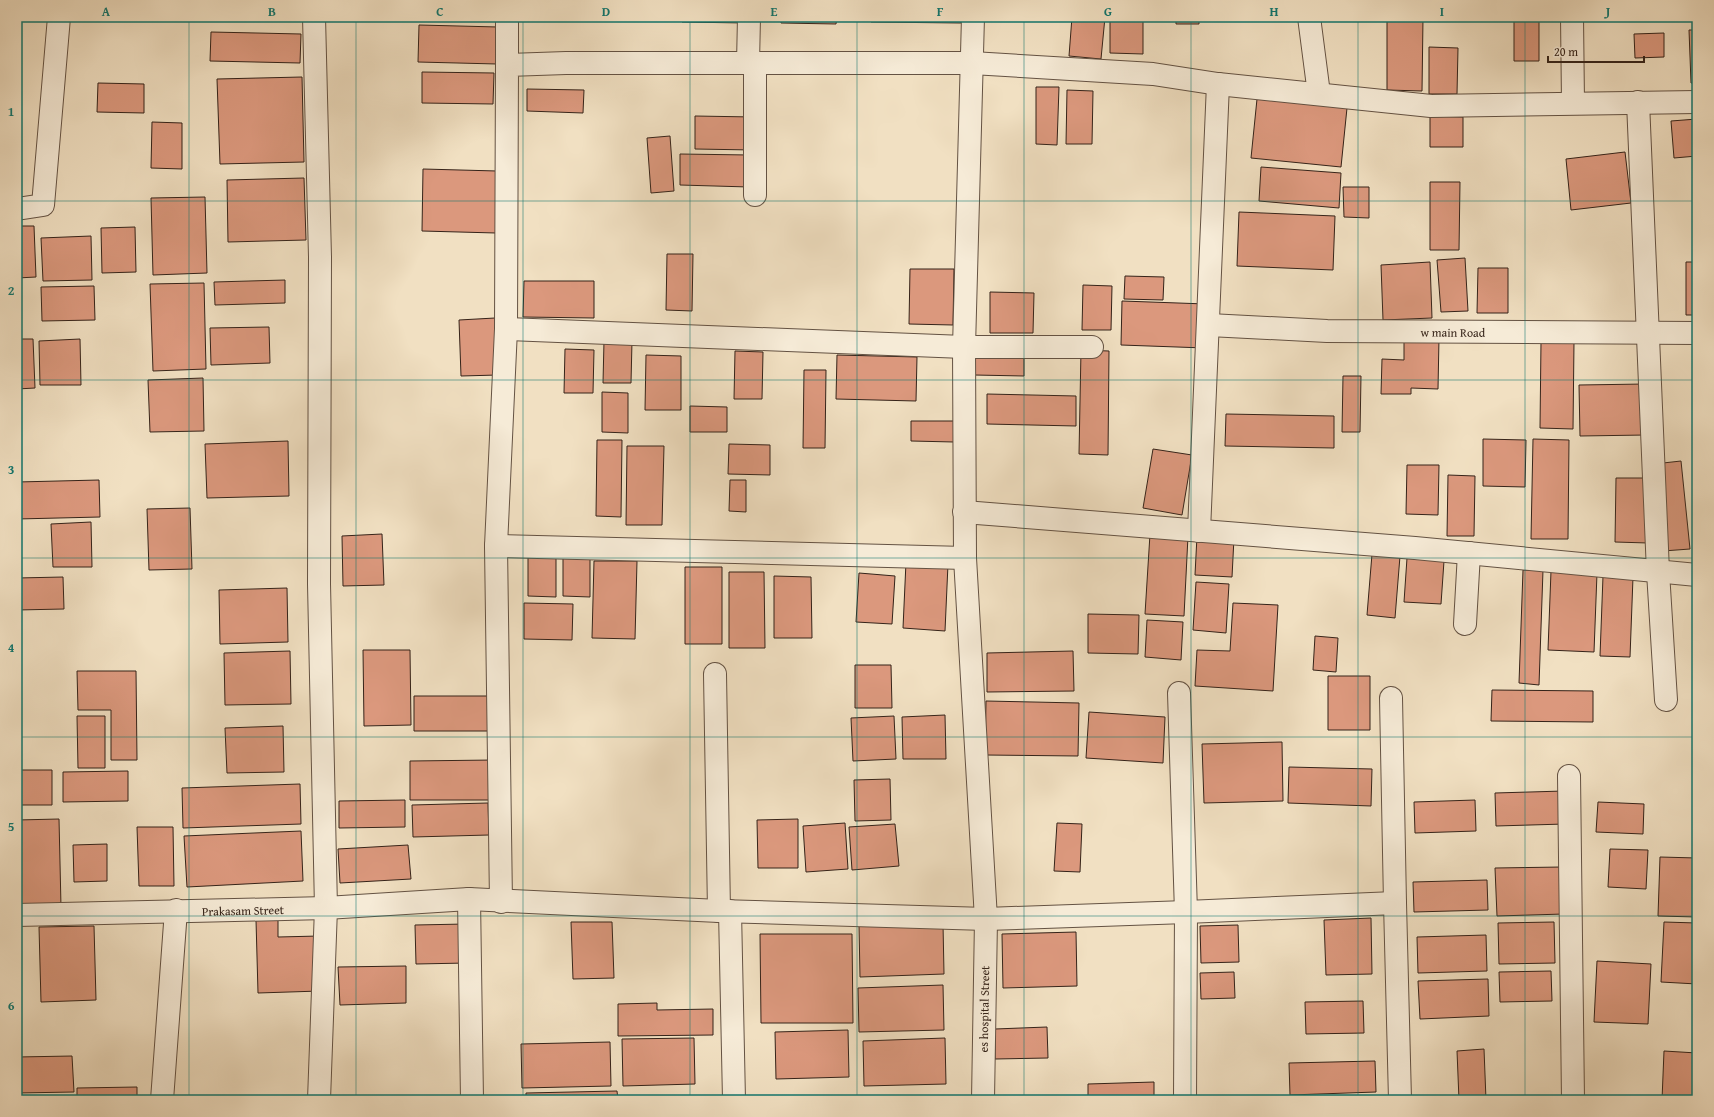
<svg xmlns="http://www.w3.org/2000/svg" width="1714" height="1117" font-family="'Gentium Book Plus',serif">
<rect width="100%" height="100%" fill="#f1e0c2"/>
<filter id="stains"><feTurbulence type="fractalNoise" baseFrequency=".005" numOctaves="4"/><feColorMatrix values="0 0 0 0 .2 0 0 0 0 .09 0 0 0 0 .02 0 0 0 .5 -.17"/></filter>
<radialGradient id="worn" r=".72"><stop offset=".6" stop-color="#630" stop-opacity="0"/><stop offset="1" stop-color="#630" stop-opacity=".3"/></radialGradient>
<path fill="#db987d" stroke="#352319" d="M 683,17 L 746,17 L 746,23 L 682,22 Z
M 781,17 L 837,17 L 836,24 L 781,23 Z
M 871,17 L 962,17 L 961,23 L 871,22 Z
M 1072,17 L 1105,17 L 1101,59 L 1069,56 Z
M 1110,17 L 1143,17 L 1143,54 L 1110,53 Z
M 1176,17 L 1199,17 L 1199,24 L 1176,24 Z
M 1514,17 L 1539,17 L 1539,61 L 1514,61 Z
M 1387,18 L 1423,18 L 1422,91 L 1387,90 Z
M 419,25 L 498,27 L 497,64 L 418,62 Z
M 1689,30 L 1697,30 L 1697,83 L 1691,83 Z
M 211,32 L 301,34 L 300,63 L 210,61 Z
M 1664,33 L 1664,57 L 1635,58 L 1634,34 Z
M 1429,47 L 1458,48 L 1457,94 L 1429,94 Z
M 422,72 L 494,73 L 493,104 L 422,103 Z
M 302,77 L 304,162 L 220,164 L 217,79 Z
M 98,83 L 144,84 L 144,113 L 97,112 Z
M 1036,87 L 1059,87 L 1057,145 L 1036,144 Z
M 527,89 L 584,90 L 583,113 L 527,111 Z
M 1067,90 L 1093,91 L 1092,144 L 1066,144 Z
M 1257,99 L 1347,108 L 1341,167 L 1251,158 Z
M 695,116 L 754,117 L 753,150 L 695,149 Z
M 1430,116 L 1463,117 L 1463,147 L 1430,147 Z
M 1697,119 L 1697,156 L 1674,158 L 1671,121 Z
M 152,122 L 182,123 L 182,169 L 151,168 Z
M 670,136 L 674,191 L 651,193 L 647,138 Z
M 17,146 L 20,146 L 19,199 L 17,199 Z
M 1625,152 L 1631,203 L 1571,210 L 1566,159 Z
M 680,154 L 749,155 L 749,187 L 680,185 Z
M 1261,167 L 1341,173 L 1339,208 L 1259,201 Z
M 423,169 L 497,171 L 496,233 L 422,231 Z
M 304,178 L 306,240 L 228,242 L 227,180 Z
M 1430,182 L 1460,182 L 1459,250 L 1430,250 Z
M 1343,187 L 1369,187 L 1369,218 L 1344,217 Z
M 205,197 L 207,273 L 153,275 L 151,198 Z
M 1239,212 L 1335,216 L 1333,270 L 1237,266 Z
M 17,226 L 34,226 L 36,277 L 17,278 Z
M 135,227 L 136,272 L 102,273 L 101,228 Z
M 91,236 L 92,280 L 43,281 L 41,238 Z
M 667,254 L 693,254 L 692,311 L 666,310 Z
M 1465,258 L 1468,311 L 1441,312 L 1437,260 Z
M 1430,262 L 1432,318 L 1383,320 L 1381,265 Z
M 1686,262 L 1697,262 L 1697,315 L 1686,315 Z
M 1478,268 L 1508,268 L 1508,313 L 1477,313 Z
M 910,269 L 954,269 L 953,325 L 909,324 Z
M 1125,276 L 1164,277 L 1163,300 L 1124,299 Z
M 285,280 L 285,303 L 215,305 L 214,282 Z
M 524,281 L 594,281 L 594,318 L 523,317 Z
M 204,283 L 206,369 L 153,371 L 150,284 Z
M 1083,285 L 1112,286 L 1111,330 L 1082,330 Z
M 94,286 L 95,320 L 42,321 L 41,287 Z
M 990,292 L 1034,293 L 1033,333 L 990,333 Z
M 1122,301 L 1206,304 L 1205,348 L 1121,345 Z
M 495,318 L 498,375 L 461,376 L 459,320 Z
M 269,327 L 270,363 L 211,365 L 210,328 Z
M 1404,337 L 1439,338 L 1438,389 L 1411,388 L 1411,394 L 1381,394 L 1382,359 L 1404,360 Z
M 17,339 L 33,339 L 35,388 L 17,389 Z
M 80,339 L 81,385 L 40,385 L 39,341 Z
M 604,341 L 632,341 L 631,383 L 603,383 Z
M 1541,342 L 1574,342 L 1573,429 L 1540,428 Z
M 565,349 L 594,350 L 593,393 L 564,393 Z
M 1081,350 L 1109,351 L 1108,455 L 1079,454 Z
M 735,351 L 763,352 L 762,399 L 734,399 Z
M 975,351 L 1024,352 L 1024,376 L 974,375 Z
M 646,355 L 681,356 L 681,410 L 645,410 Z
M 837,355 L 917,357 L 916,401 L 836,399 Z
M 804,370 L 826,370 L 825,448 L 803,448 Z
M 1343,376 L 1361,376 L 1360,432 L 1342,432 Z
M 203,378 L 204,431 L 150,432 L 148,380 Z
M 1645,384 L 1646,435 L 1580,436 L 1579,385 Z
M 602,392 L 628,393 L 628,433 L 602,432 Z
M 987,394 L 1076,396 L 1076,426 L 987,424 Z
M 690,406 L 727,407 L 727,432 L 690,432 Z
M 1226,414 L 1334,416 L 1334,448 L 1225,446 Z
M 911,421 L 955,421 L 954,442 L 911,441 Z
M 1483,439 L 1526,440 L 1525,487 L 1483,486 Z
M 1533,439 L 1569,440 L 1568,539 L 1531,539 Z
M 597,440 L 622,440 L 621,517 L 596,516 Z
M 288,441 L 289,496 L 207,498 L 205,444 Z
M 729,444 L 770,445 L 770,475 L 728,474 Z
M 627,446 L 664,446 L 662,525 L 626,525 Z
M 1153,449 L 1192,455 L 1182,515 L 1143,508 Z
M 1681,461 L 1690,549 L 1663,551 L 1654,464 Z
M 1407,465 L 1439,465 L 1438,515 L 1406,514 Z
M 1448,475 L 1475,476 L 1474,536 L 1447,536 Z
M 1616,478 L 1649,478 L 1648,543 L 1615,542 Z
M 99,480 L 100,517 L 17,519 L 17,482 Z
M 730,480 L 746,480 L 746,512 L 729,511 Z
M 190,508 L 192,569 L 149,570 L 147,509 Z
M 91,522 L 92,567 L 53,567 L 51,524 Z
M 382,534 L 384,585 L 343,586 L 342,536 Z
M 1150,534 L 1188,536 L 1184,616 L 1145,614 Z
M 1197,536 L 1234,538 L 1232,577 L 1195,575 Z
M 1372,554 L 1400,556 L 1395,618 L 1367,615 Z
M 528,555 L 556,556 L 556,597 L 528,596 Z
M 563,555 L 590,555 L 590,597 L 563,596 Z
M 1407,558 L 1444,561 L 1441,604 L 1404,602 Z
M 594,561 L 637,561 L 635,639 L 592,638 Z
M 906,562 L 948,564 L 945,631 L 903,628 Z
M 685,567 L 722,567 L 722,644 L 685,644 Z
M 1523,570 L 1543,570 L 1539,685 L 1519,683 Z
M 1551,571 L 1597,573 L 1594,652 L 1548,650 Z
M 729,572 L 764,572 L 765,648 L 729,648 Z
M 859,573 L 895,576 L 892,624 L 856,622 Z
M 774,576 L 811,577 L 812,638 L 774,638 Z
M 1603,576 L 1633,577 L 1630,657 L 1600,656 Z
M 63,577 L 64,609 L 17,610 L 17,578 Z
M 1196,582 L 1229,584 L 1226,633 L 1193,630 Z
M 287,588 L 288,642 L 220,644 L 219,590 Z
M 524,603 L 573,604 L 572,640 L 524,639 Z
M 1233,603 L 1278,605 L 1273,691 L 1195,686 L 1197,650 L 1230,651 Z
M 1088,614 L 1139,615 L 1138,654 L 1088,653 Z
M 1147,620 L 1183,622 L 1181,660 L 1145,657 Z
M 1315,636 L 1338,638 L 1336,672 L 1313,670 Z
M 363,650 L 410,650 L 411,725 L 364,726 Z
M 290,651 L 291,704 L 225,705 L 224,653 Z
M 1073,651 L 1074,691 L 987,692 L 987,653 Z
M 855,665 L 891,665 L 892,708 L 855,708 Z
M 77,671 L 136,671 L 137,760 L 111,760 L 111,710 L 78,710 Z
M 1328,676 L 1370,676 L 1370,730 L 1328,730 Z
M 1492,690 L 1593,691 L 1593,722 L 1491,721 Z
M 414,696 L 491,696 L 491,731 L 414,731 Z
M 986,701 L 1079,703 L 1078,756 L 985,755 Z
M 1089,712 L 1165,717 L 1163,763 L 1086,758 Z
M 945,715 L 946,759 L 903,759 L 902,717 Z
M 77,716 L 105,716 L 105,768 L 78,768 Z
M 894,716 L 896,759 L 853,761 L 851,718 Z
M 283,726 L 284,772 L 227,773 L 225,728 Z
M 1282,742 L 1283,801 L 1204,803 L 1202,744 Z
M 494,760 L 495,800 L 410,800 L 410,761 Z
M 1289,767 L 1372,769 L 1371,806 L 1288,803 Z
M 17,770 L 52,770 L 52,805 L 17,805 Z
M 128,771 L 128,801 L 63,802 L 63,772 Z
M 890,779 L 891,820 L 855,821 L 854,780 Z
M 300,784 L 301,824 L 183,828 L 182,788 Z
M 1564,791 L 1565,824 L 1496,826 L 1495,793 Z
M 405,800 L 405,827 L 339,828 L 339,801 Z
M 1475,800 L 1476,831 L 1415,833 L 1414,802 Z
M 1598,802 L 1644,804 L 1643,834 L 1596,832 Z
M 488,803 L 489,835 L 413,837 L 412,805 Z
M 59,819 L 61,907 L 17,907 L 17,820 Z
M 798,819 L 798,868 L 758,868 L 757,820 Z
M 845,823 L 848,869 L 806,872 L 803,826 Z
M 1057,823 L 1082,824 L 1080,872 L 1054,871 Z
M 895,824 L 899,866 L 852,870 L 849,827 Z
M 137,827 L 173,827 L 174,886 L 139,886 Z
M 301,831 L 303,881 L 187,887 L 184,836 Z
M 107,844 L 107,881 L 74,882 L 73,845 Z
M 408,845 L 411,879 L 340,883 L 338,849 Z
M 1610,849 L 1648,850 L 1646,889 L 1608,887 Z
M 1660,857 L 1697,858 L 1697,917 L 1658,916 Z
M 1562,867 L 1564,914 L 1497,916 L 1495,868 Z
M 1487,880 L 1488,910 L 1414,912 L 1413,882 Z
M 1371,918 L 1372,974 L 1326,975 L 1324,920 Z
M 278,919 L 278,937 L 319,936 L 320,991 L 258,993 L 256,920 Z
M 571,922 L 612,922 L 614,978 L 573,979 Z
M 1554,922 L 1555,963 L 1499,964 L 1498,923 Z
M 1664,922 L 1697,923 L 1697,984 L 1661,982 Z
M 466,924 L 467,963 L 416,964 L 415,925 Z
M 943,924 L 944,974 L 860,977 L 859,926 Z
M 1238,925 L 1239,962 L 1201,963 L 1200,926 Z
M 94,926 L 96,1000 L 41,1002 L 39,927 Z
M 1076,932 L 1077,986 L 1003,988 L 1002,934 Z
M 760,934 L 852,934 L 853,1023 L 761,1023 Z
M 1486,935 L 1487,971 L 1418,973 L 1417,937 Z
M 1597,961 L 1651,964 L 1648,1024 L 1594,1022 Z
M 406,966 L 406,1003 L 340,1005 L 338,967 Z
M 1551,971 L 1552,1001 L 1500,1002 L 1499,972 Z
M 1234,972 L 1235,998 L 1201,999 L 1200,973 Z
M 1488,979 L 1489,1016 L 1420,1019 L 1418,981 Z
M 943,985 L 944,1030 L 859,1032 L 858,988 Z
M 1363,1001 L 1364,1033 L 1306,1034 L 1305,1002 Z
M 657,1003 L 657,1010 L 713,1009 L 713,1035 L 618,1036 L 618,1004 Z
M 1047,1027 L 1048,1058 L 995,1059 L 995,1029 Z
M 848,1030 L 849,1077 L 776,1079 L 775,1032 Z
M 694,1038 L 695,1084 L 623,1086 L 622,1039 Z
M 945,1038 L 946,1084 L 864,1086 L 863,1041 Z
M 610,1042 L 611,1086 L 522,1088 L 521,1044 Z
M 1484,1049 L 1486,1100 L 1459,1100 L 1457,1051 Z
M 1664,1051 L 1697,1053 L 1697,1100 L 1662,1100 Z
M 72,1056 L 74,1092 L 17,1093 L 17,1057 Z
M 1375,1061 L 1376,1092 L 1290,1095 L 1289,1063 Z
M 1154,1082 L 1154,1100 L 1088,1100 L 1088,1084 Z
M 137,1087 L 137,1100 L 77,1100 L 77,1088 Z
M 617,1091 L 618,1100 L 526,1100 L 526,1093 Z
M 253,1097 L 253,1100 L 189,1100 L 189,1099 Z"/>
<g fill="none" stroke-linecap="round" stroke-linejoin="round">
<defs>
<g id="minor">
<path d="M 314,17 L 320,257 L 319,584 L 326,908 L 319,1100"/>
<path d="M 973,17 L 964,347 L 965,558 L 986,919 L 983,1100"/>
<path d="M 1309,17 L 1319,94"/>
<path d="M 1572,17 L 1573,103"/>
<path d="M 748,63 L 749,17"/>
<path d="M 755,63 L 755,195"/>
<path d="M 507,65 L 507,17"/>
<path d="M 1638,102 L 1658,572 L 1666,700"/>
<path d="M 17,209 L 43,205 L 59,17"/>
<path id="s1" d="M 1209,325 L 1327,331 L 1697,333"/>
<path d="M 506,329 L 964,347 L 1092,347"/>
<path d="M 964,512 L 1415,548 L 1697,575"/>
<path d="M 1199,531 L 1218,84"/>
<path d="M 496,546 L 965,558"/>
<path d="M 1465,624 L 1469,553"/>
<path d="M 715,674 L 719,911"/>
<path d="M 1179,693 L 1186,912 L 1185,1100"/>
<path d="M 1391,698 L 1395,903"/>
<path d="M 1569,776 L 1573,1100"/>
<path d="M 469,899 L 472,1100"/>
<path d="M 501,902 L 496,546 L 506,329 L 507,65 L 566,63 L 972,63 L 1153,74 L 1218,84 L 1431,106 L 1697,102"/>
<path d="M 730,911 L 734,1100"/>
<path id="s2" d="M 17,915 L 326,908 L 469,899 L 719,911 L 986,919 L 1186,912 L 1395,903 L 1400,1100"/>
<path d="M 162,1100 L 176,910"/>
</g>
</defs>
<use href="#minor" stroke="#645243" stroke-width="24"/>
<use href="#minor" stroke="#f6ebd7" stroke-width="22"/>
</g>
<path fill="none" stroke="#0f766e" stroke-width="1" stroke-opacity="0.55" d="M 189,17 L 189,1100M 356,17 L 356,1100M 523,17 L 523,1100M 690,17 L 690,1100M 857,17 L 857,1100M 1024,17 L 1024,1100M 1191,17 L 1191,1100M 1358,17 L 1358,1100M 1525,17 L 1525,1100M 17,201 L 1697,201M 17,380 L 1697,380M 17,558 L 1697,558M 17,737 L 1697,737M 17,916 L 1697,916"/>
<g text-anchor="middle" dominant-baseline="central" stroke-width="4" stroke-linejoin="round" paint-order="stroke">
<g font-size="12" fill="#352319" stroke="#f6ebd7">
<text stroke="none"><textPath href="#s1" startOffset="244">w main Road</textPath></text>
<text stroke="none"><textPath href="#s2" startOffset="226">Prakasam Street</textPath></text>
<text transform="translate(984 1009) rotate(-89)">es hospital Street</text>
</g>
</g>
<rect width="1714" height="1117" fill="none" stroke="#f1e0c2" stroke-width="44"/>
<path d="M1548 56v6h96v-6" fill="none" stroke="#352319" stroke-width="2"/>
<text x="1554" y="56" font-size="12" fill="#352319" stroke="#f6ebd7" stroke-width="3" paint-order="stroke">20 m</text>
<rect x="22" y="22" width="1670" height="1073" fill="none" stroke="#0f766e" stroke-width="1.5"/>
<g font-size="13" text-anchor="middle" font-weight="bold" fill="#0f766e">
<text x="106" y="16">A</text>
<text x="272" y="16">B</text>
<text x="440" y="16">C</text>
<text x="606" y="16">D</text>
<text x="774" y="16">E</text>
<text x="940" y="16">F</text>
<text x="1108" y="16">G</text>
<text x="1274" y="16">H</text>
<text x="1442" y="16">I</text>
<text x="1608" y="16">J</text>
<text x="11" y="116">1</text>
<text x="11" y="295">2</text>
<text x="11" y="474">3</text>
<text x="11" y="652">4</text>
<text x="11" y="831">5</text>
<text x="11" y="1010">6</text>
</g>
<rect width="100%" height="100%" filter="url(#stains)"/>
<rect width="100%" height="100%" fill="url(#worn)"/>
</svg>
